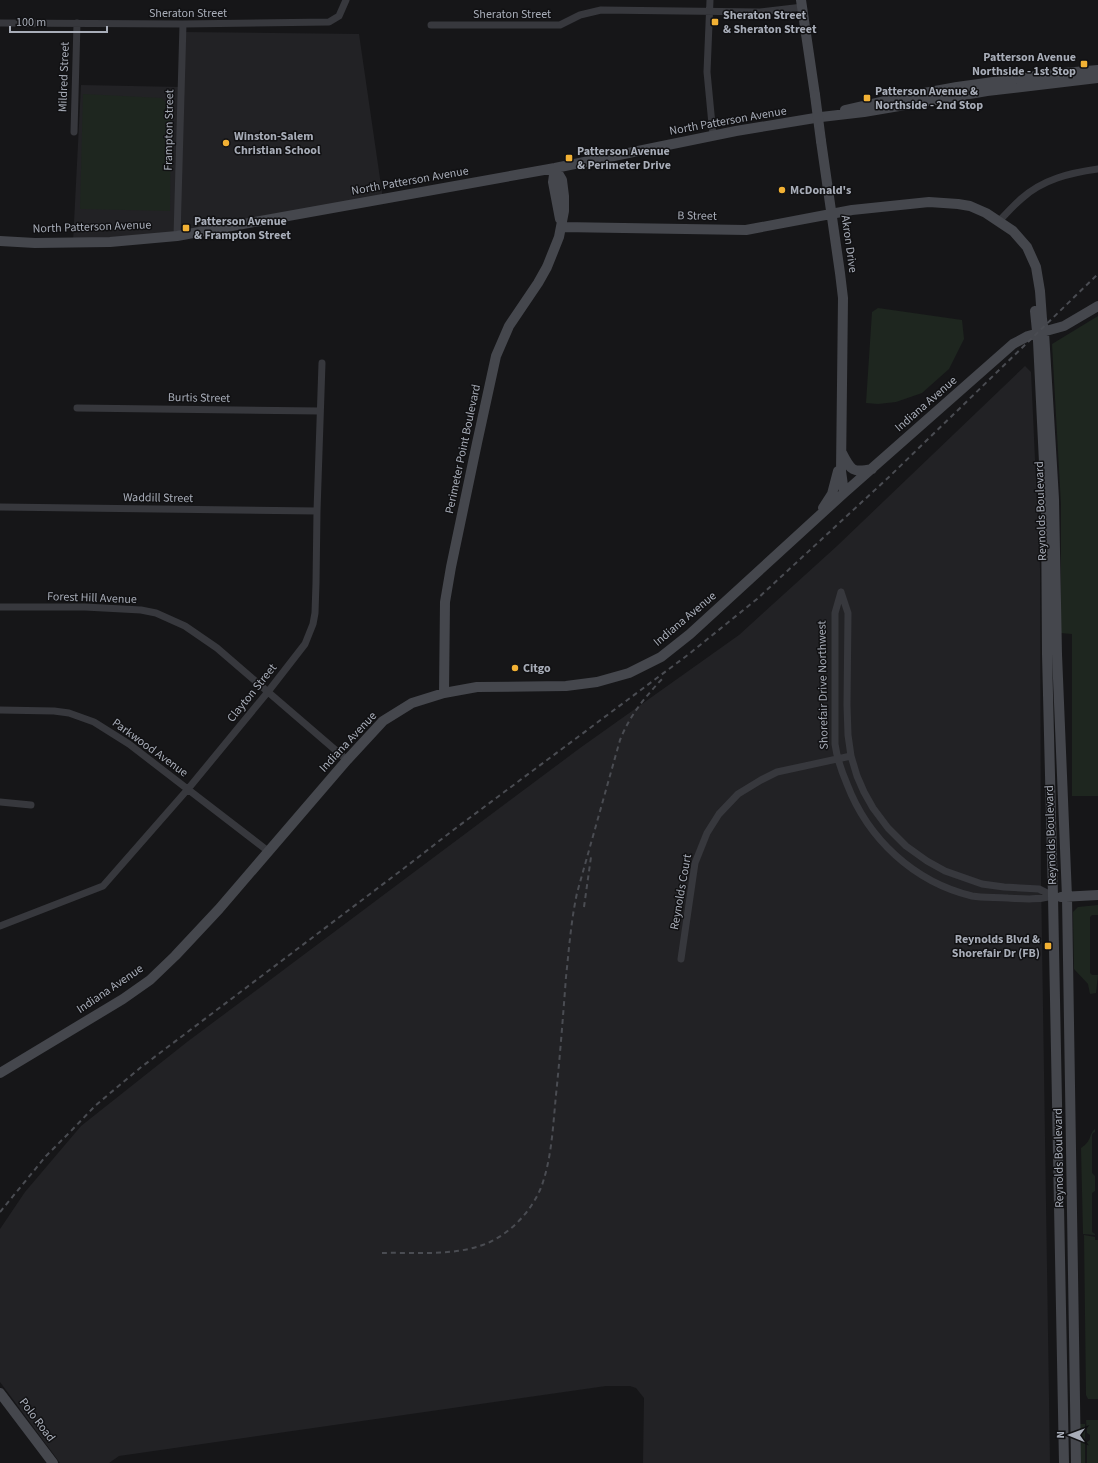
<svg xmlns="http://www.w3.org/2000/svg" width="1098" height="1463" font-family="'Source Sans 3',sans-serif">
<rect width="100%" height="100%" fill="#161618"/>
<path fill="#222225" d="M 182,32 L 359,34 L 383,199 L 243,225 L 73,242 L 81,85 L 181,87 Z
M 1025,366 L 1031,372 L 1040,568 L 1041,877 L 1050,1463 L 643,1463 L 644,1398 L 636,1388 L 630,1386 L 606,1386 L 119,1456 L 109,1463 L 60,1463 L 0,1382 L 0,1229 L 25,1192 L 81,1126 L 187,1042 L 580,748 L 739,635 L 837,546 Z"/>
<path fill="#1e261f" d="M 83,94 L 162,98 L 171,109 L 170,211 L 80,209 Z
M 878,308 L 962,320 L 964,339 L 949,369 L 922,393 L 896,402 L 878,404 L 866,403 L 872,312 Z
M 1098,316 L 1098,796 L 1072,796 L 1072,634 L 1061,633 L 1061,505 L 1052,344 Z
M 1098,905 L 1098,915 L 1092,915 L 1090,917 L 1090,973 L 1092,975 L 1098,975 L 1096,993 L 1090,994 L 1088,984 L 1074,969 L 1073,912 L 1078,907 Z
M 1095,1129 L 1095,1132 L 1093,1133 L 1092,1135 L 1092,1173 L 1095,1176 L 1095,1191 L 1092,1193 L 1092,1232 L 1095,1234 L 1095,1235 L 1083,1234 L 1081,1148 C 1093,1140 1088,1135 1095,1129 Z
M 1084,1235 L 1095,1237 L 1095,1240 L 1098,1240 L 1098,1399 L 1088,1399 L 1086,1395 Z
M 1086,1420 L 1098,1420 L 1098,1463 L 1087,1463 L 1087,1442 L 1090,1440 L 1090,1435 L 1087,1433 Z
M 1079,1424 L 1085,1424 L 1085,1463 L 1080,1463 Z"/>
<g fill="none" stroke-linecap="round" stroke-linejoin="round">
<path stroke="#37383d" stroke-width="7" d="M 710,0 L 707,72 L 713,135
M 0,23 L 183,24 L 329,22 L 339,16 L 346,0
M 431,25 L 560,25 L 580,15 L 601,10 L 760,12 L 803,7
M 74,132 L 77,23
M 999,221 C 1006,214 1013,206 1021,199 C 1043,179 1070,173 1098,169
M 177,236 L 183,24
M 77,408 L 320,411
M 0,507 L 317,511
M 841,592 L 835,613 L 835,744 C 837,759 841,770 847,784 C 868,839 914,882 972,896 C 983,898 996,897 1008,898 C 1025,899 1037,900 1053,896
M 841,592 L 848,613 L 847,705 L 848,735 L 851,756 L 857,776 L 864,792 L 873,808 L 888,828 L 906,846 L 927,861 L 945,871 L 982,884 L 1004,887 L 1039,889 L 1053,896
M 0,607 L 85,607 L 141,610 L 156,613 L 185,626 L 217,648 L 347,760
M 0,710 L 54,711 L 69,713 L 94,722 L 129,744 L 268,851
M 0,802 L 31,805
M 0,926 L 103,886 L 188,789 L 267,693 L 305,644 L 313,624 L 315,613 L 316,583 L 317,511 L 322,363
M 681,959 L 695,863 L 707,833 L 719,814 L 738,794 L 761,780 L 777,772 L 851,756"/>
<path stroke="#45474d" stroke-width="10" d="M 801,0 L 815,95
M 845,110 L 902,97 L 957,87 L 1052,74 L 1098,70
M 821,141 L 840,273 L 843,298 L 841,471 L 844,493
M 555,168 L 553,182 L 560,219
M 562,227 L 746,230 L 852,210 L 929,202 L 958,204 L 970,206 L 986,213 L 1013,231 L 1027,247 L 1036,267 L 1040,291 L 1042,319 L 1044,332 L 1054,499 L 1057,654 L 1067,897 L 1076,1463
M 0,241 L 35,243 L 110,242 L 177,236 L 555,168 L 736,131 L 821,117 L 864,112 L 987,91 L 1098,78
M 1035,311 L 1038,341 L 1046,503 L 1047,654 L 1053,896 L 1064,1463
M 842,453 C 851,471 853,473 872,469
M 823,508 L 832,494 L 838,471
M 444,693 L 445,602 L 451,567 L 477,443 L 496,356 L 509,326 L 538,283 L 547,267 L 559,237 L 564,211 L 564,196 L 562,180 L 555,168
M 1061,897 L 1098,895
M 0,1073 L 123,999 L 150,980 L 175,956 L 219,909 L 347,760 L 383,721 L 412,703 L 444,693 L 477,687 L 566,686 L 597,682 L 629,673 L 661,657 L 690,634 L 844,493 L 1013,344 L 1028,336 L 1064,326 L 1098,306
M 0,1393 L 53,1463"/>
<path stroke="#4a4c52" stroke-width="2" stroke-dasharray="5 4" stroke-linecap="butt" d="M 584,907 L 591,857
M 0,1212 L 46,1156 L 70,1132 L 96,1105 L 140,1068 L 403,869 L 456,828 L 689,654 L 757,599 L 890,476 L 1098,274
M 382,1253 C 417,1252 457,1257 490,1242 C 513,1231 533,1209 542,1185 C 552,1156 553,1125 556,1095 C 560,1056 563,1017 566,977 C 569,949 571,921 577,893 L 620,740 C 630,715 645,697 663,678"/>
<path stroke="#45474d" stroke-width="10" d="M 815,95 L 821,141"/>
</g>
<g fill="#f2b134" stroke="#111113" stroke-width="1.5">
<rect x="711" y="18" width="8" height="8" rx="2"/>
<rect x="1080" y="60" width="8" height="8" rx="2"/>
<rect x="863" y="94" width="8" height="8" rx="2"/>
<circle cx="226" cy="143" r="4"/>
<rect x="565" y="154" width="8" height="8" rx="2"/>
<circle cx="782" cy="190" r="4"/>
<rect x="182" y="224" width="8" height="8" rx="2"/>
<circle cx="515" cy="668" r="4"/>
<rect x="1044" y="942" width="8" height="8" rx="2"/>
</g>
<g text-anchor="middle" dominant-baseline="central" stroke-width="3" stroke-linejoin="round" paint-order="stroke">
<g font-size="12" fill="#a8adb8" stroke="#111113">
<text x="188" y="13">Sheraton Street</text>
<text x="512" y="14">Sheraton Street</text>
<text transform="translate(64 77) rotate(-88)">Mildred Street</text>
<text transform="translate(728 121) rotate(-10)">North Patterson Avenue</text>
<text transform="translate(169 130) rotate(-89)">Frampton Street</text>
<text transform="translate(410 181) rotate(-10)">North Patterson Avenue</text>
<text transform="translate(697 216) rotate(1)">B Street</text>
<text transform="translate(92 227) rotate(-2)">North Patterson Avenue</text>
<text transform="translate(849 244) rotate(82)">Akron Drive</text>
<text transform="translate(199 398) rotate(1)">Burtis Street</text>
<text transform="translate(926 404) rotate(-41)">Indiana Avenue</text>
<text transform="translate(463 449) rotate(-78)">Perimeter Point Boulevard</text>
<text transform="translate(158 498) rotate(1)">Waddill Street</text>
<text transform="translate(1041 511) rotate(-92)">Reynolds Boulevard</text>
<text transform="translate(92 598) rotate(2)">Forest Hill Avenue</text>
<text transform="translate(685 619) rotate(-40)">Indiana Avenue</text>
<text transform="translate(823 685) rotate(-91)">Shorefair Drive Northwest</text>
<text transform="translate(252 693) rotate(-51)">Clayton Street</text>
<text transform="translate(348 742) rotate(-47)">Indiana Avenue</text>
<text transform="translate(150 748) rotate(36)">Parkwood Avenue</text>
<text transform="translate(1051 835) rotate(-92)">Reynolds Boulevard</text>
<text transform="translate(681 892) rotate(-80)">Reynolds Court</text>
<text transform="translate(110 989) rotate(-34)">Indiana Avenue</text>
<text transform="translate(1059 1158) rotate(-91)">Reynolds Boulevard</text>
<text transform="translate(37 1420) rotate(53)">Polo Road</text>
</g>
<g font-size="12" font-weight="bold" fill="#a8adb8" stroke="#111113" text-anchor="start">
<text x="723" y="15">Sheraton Street<tspan x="723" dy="14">&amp; Sheraton Street</tspan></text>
<text x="1076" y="57" text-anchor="end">Patterson Avenue<tspan x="1076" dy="14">Northside - 1st Stop</tspan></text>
<text x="875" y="91">Patterson Avenue &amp;<tspan x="875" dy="14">Northside - 2nd Stop</tspan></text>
<text x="234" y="136">Winston-Salem<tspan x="234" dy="14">Christian School</tspan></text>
<text x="577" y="151">Patterson Avenue<tspan x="577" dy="14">&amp; Perimeter Drive</tspan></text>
<text x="790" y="190">McDonald's</text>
<text x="194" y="221">Patterson Avenue<tspan x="194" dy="14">&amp; Frampton Street</tspan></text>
<text x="523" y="668">Citgo</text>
<text x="1040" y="939" text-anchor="end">Reynolds Blvd &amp;<tspan x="1040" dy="14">Shorefair Dr (FB)</tspan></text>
</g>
</g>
<g transform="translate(1070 1435) rotate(271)" stroke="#111113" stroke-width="3" paint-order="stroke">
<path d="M0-3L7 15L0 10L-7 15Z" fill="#a8adb8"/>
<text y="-6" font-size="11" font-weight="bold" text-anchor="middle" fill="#a8adb8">N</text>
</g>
<path d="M10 26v6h97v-6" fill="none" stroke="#a8adb8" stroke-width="2"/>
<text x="16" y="26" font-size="12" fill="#a8adb8" stroke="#111113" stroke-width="3" paint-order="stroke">100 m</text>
</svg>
